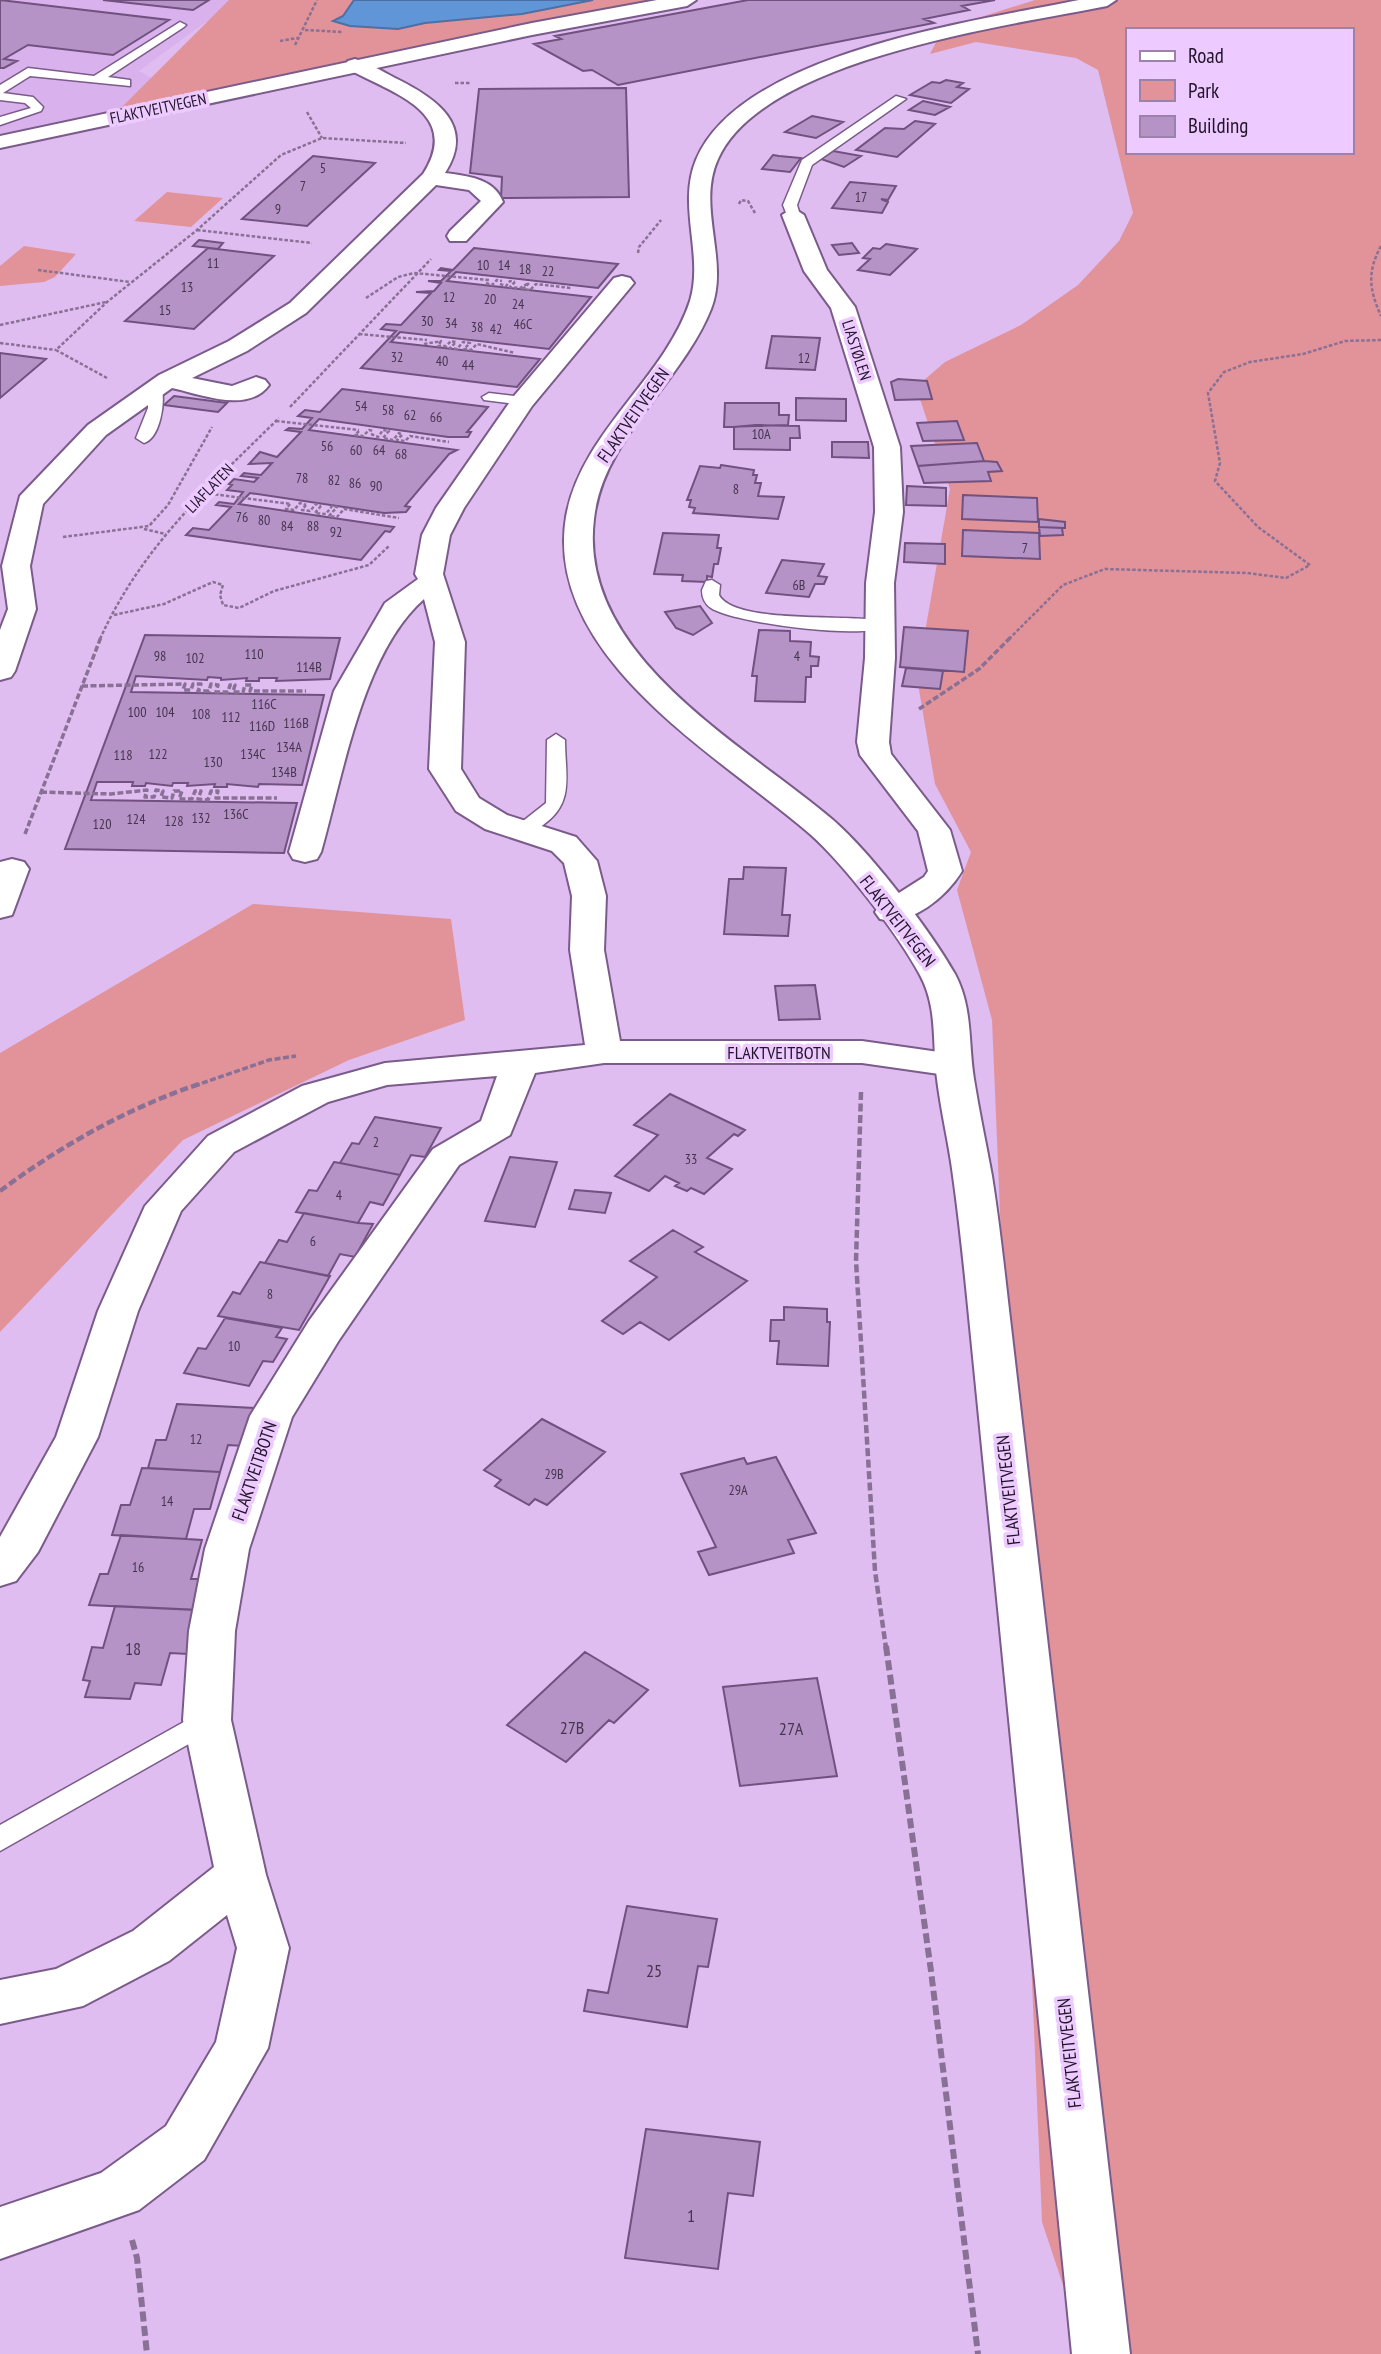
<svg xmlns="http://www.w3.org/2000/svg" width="1381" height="2354" font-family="'PT Sans Narrow',sans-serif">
<rect width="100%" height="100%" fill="#e0bdf1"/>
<path fill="#d9b1ec" d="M 0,0 L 236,0 L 139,71 L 191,101 L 0,141 Z"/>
<path fill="#e29299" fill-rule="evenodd" d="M 229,0 L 354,0 L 343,17 L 335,20 L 398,29 L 425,23 L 522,14 L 593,0 L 664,0 L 122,107 Z
M 1035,0 L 1381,0 L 1381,2354 L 1086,2354 L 1042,2222 L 992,1020 L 957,890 L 971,852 L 935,784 L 917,678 L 950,489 L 916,387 L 945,362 L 1021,325 L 1078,285 L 1119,241 L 1133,213 L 1098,70 L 1076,58 L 976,42 L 930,54 L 943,29 ZM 1127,30 L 1351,30 L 1351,152 L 1127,152 Z
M 167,192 L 223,198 L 191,227 L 134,221 Z
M 24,246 L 76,254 L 55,277 L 44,282 L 0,286 L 0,266 Z
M 253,904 L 451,919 L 465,1020 L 349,1060 L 183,1140 L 0,1332 L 0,1053 Z"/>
<path fill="#6096d8" stroke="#4d6fa3" stroke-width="2" d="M 354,0 L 593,0 L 522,14 L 425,23 L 398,29 L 350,26 L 333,21 L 343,16 Z"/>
<path fill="#b593c6" stroke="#70517f" stroke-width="2" d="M 0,0 L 169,20 L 113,55 L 28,45 L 4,59 L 17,61 L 4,68 L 0,68 Z
M 103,0 L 209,0 L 193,10 Z
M 748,0 L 995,0 L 962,6 L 969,10 L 924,19 L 934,23 L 618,85 L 592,70 L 583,71 L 534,44 L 561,39 L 555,36 Z
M 946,80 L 963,83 L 957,87 L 969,89 L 951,103 L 910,95 L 932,82 L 940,83 Z
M 626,88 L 629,197 L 501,198 L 502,177 L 470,173 L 479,89 Z
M 923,101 L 950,107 L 935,115 L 909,110 Z
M 812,116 L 843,122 L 816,138 L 785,132 Z
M 915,121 L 935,124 L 897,157 L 856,150 L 885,128 L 904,129 Z
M 833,151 L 861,156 L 844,167 L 821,159 Z
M 773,155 L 779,156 L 801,158 L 790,172 L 762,169 Z
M 313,156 L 375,163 L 307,226 L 242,219 Z
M 850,182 L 896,186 L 888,200 L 881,199 L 888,202 L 882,213 L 832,208 Z
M 199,240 L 223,243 L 218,249 L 193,246 Z
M 852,243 L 859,253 L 839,255 L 832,245 Z
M 886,244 L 917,249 L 890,275 L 858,270 L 870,259 L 863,258 L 873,248 L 880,249 Z
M 208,248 L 274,256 L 194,329 L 125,321 Z
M 474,248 L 618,264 L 598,288 L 456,272 L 447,281 L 591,297 L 549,349 L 400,332 L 391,342 L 540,359 L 517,387 L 361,368 L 396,331 L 381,329 L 386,324 L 401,325 L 431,293 L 416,292 L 434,291 L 441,283 L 428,281 L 441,281 L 451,271 L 439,270 L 441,268 L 453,270 Z
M 772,336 L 820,338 L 815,370 L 766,368 Z
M 0,353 L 46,359 L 0,398 Z
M 898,379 L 927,381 L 932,399 L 895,400 L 891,382 Z
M 342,389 L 488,407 L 467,432 L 471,432 L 468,437 L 448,437 L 319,419 L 309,430 L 457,450 L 449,454 L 405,506 L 410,507 L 406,512 L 384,513 L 250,493 L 239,504 L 394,527 L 390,532 L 385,531 L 361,560 L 186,535 L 193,528 L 209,530 L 231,507 L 216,505 L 219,502 L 234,504 L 243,492 L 227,490 L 232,485 L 229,484 L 234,479 L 254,482 L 258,478 L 241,476 L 244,473 L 261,475 L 272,463 L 249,464 L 260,452 L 277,457 L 301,432 L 286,430 L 289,428 L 302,429 L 312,418 L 298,416 L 305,410 L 320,412 Z
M 174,396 L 227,403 L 218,412 L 164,405 Z
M 796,398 L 846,399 L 846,421 L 796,420 Z
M 725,403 L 779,403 L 779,415 L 789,415 L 788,425 L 724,427 Z
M 957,421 L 964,440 L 923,441 L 917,423 Z
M 756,425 L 799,426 L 800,438 L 790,438 L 790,450 L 734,449 L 734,427 Z
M 832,442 L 868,442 L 869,458 L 832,457 Z
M 977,443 L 984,461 L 918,466 L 911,446 Z
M 984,461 L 997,462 L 1002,471 L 988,472 L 991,481 L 924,483 L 918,466 Z
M 721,465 L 754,470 L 753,475 L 757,475 L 755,483 L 761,483 L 758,496 L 784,497 L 778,519 L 693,513 L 695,508 L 689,507 L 691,500 L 687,500 L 700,466 L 720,468 Z
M 907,486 L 946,488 L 946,506 L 906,505 Z
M 963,495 L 1037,498 L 1038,522 L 962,519 Z
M 1039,519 L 1065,522 L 1065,528 L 1039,527 Z
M 1039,527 L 1062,528 L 1063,535 L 1040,536 Z
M 963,530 L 1039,533 L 1040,559 L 962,556 Z
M 663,533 L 719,535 L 717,548 L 721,548 L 718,564 L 714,564 L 712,577 L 707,576 L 707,582 L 682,581 L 683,575 L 654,574 Z
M 905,543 L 945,544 L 945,564 L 904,562 Z
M 782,560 L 824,564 L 818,576 L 827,577 L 824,584 L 815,584 L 809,597 L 766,593 Z
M 700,606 L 712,623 L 693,635 L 676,628 L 665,612 Z
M 904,627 L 968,631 L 964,672 L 900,667 Z
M 759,630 L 790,631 L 790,641 L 811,642 L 810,656 L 819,657 L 818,666 L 811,666 L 811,677 L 806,677 L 805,702 L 755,701 L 757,676 L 752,676 Z
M 145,635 L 340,638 L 330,679 L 276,681 L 277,678 L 259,678 L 259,681 L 246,681 L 247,678 L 221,680 L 221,678 L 208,677 L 207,680 L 136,676 L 131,692 L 324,695 L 302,785 L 259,784 L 258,787 L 227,784 L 227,787 L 214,787 L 215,784 L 187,786 L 188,783 L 173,783 L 172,786 L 146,783 L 145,786 L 132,786 L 133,782 L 97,782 L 91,800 L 297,803 L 284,853 L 65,849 Z
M 906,668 L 943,671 L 940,689 L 902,686 Z
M 744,867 L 786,868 L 782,915 L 790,915 L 788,936 L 724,934 L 729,879 L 743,879 Z
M 815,985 L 820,1019 L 779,1020 L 775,986 Z
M 670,1094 L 745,1130 L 738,1136 L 734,1134 L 707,1158 L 732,1169 L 704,1194 L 691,1188 L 687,1191 L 675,1186 L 679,1183 L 665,1176 L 649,1191 L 615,1176 L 658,1135 L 634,1125 Z
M 375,1117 L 441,1128 L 425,1157 L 411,1155 L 400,1175 L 340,1163 L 352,1143 L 359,1144 Z
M 510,1157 L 557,1162 L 535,1227 L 485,1221 Z
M 334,1162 L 340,1163 L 400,1175 L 383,1205 L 370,1202 L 358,1223 L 296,1212 L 309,1190 L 317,1191 Z
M 575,1190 L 611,1193 L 605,1213 L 569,1209 Z
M 304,1213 L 358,1223 L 373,1224 L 355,1257 L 340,1254 L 328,1276 L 265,1263 L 279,1240 L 287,1242 Z
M 673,1230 L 703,1247 L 695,1252 L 747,1281 L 669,1340 L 640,1322 L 623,1334 L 602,1321 L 657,1277 L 630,1261 Z
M 260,1262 L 330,1276 L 299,1330 L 218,1316 L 233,1292 L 240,1294 Z
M 784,1307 L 827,1309 L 827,1322 L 830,1322 L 828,1366 L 777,1364 L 779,1341 L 770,1341 L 771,1320 L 784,1320 Z
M 225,1318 L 282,1328 L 276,1337 L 287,1339 L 273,1362 L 263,1361 L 249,1386 L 184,1373 L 198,1348 L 206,1349 Z
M 177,1404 L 254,1408 L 243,1446 L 228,1445 L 220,1472 L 148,1468 L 156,1440 L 166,1440 Z
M 542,1419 L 605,1452 L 547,1505 L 535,1499 L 529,1505 L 495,1486 L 501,1480 L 484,1470 Z
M 776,1457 L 816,1533 L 788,1540 L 794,1553 L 709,1575 L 698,1552 L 716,1547 L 681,1474 L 744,1458 L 747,1464 Z
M 142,1468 L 220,1472 L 210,1509 L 194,1509 L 186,1539 L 112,1535 L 121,1505 L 130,1505 Z
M 121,1535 L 202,1540 L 191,1579 L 203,1579 L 195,1610 L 89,1605 L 100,1574 L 108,1574 Z
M 115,1606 L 200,1610 L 188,1654 L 170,1653 L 161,1685 L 135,1683 L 130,1699 L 85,1697 L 90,1681 L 83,1680 L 92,1647 L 103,1648 Z
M 585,1652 L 648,1690 L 614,1723 L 609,1720 L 566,1762 L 507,1725 Z
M 817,1678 L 837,1776 L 740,1786 L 723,1687 Z
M 627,1906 L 717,1919 L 708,1967 L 698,1966 L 687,2027 L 584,2011 L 588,1990 L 608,1993 Z
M 646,2129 L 760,2142 L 753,2196 L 728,2193 L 718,2269 L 625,2258 Z"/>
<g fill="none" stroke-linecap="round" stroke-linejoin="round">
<defs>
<path id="lane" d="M 180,22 L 186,25 L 184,27 L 108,77 L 130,80 L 130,86 L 30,76 L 3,93 L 33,97 L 43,107 L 41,111 L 0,125 L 0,117 L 31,108 L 25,103 L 0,100 L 0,85 L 28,68 L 94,76 Z
M 896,96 L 906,99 L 812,165 L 797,205 L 800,215 L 788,218 L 783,205 L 802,160 Z
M 155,385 L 162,389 C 165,404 160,438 144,443 L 136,438 L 148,408 L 148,389 Z
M 489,393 L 523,397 L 530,401 L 523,405 L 484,400 L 482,397 Z
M 712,580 L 720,585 L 719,595 C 736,628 878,611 890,624 C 873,642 733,623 711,608 C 705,604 702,598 702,590 L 706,581 Z
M 556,734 L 565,740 C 565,775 575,803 543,825 C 535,831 529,836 518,833 L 515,829 L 518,825 L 546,803 L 547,740 Z
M 207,1709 L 217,1712 L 221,1720 L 217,1728 L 0,1851 L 0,1825 Z"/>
<path id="street" d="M 355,59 C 369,63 382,71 395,78 C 436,98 476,125 445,173 C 467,176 494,178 503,202 L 466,241 L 450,241 L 447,236 L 450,231 L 481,201 L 469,190 L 436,185 L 306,313 L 247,351 L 192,378 L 232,386 L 256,377 L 265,380 L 269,385 C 248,414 200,394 172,388 L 106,435 L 43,504 L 30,566 L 36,609 L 15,671 L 11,677 L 0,680 L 0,630 L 8,609 L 2,566 L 20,496 L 88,425 L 159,375 L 229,341 L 290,303 L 423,174 C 463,112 392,93 348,69 L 345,65 L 348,61 Z
M 793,208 L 804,215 L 827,270 L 855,307 L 900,447 L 903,512 L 894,583 L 895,658 L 889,742 L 891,754 L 950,830 L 962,871 C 947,896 911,927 880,919 L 875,912 L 880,905 L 924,877 L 928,871 L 918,831 L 860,755 L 857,742 L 865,658 L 866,583 L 875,512 L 874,447 L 831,308 L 804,271 L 782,215 Z
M 622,276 L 630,278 L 634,283 L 532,406 L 464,508 L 450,535 L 443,574 L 465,642 L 461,769 L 479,798 L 507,815 L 576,837 L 597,861 L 606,896 L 604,950 L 620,1041 L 862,1041 L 953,1054 L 966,1057 L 971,1065 L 966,1073 L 953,1076 L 862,1063 L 604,1063 L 535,1073 L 510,1135 L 459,1165 L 339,1340 L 292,1417 L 249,1549 L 235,1631 L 231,1720 L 266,1875 L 289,1948 L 268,2048 L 204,2160 L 139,2210 L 0,2259 L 0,2207 L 101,2173 L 166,2126 L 216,2042 L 237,1948 L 227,1915 L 169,1961 L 83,2006 L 0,2024 L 0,1980 L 56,1969 L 133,1931 L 214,1867 L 183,1720 L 189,1631 L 205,1549 L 250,1416 L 309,1321 L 433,1149 L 481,1121 L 497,1076 L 387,1085 L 328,1102 L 234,1152 L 181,1211 L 138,1311 L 98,1437 L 38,1552 L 16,1581 L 0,1586 L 0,1537 L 56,1437 L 98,1311 L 145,1206 L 208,1136 L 302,1086 L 385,1063 L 585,1045 L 570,950 L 572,896 L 564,863 L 552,851 L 485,829 L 456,811 L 429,769 L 435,642 L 424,599 C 363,652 343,775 321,852 L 317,859 L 305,862 L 293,859 L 289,852 L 334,691 L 385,603 L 418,579 L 415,574 L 422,535 L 436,508 L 514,396 L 614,278 Z
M 12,859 L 24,862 L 29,869 L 12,915 L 0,918 L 0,862 Z"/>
<path id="secondary" d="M 657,0 L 696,0 L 687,6 L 532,35 L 0,148 L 0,136 L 532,23 Z
M 1079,0 L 1116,0 L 1107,6 C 1008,26 763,58 718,159 C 696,207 730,261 711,309 C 682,382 603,438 594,519 C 577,656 744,744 833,820 C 871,853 930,930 955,974 C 973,1008 968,1042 974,1079 C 979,1111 986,1143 992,1176 C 1000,1226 1005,1276 1011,1327 L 1130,2354 L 1072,2354 L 970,1327 C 965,1276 960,1226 953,1176 C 949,1144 941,1112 937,1079 C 932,1043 938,1008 920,975 C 898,934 844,864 810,834 C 721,757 543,657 566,517 C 581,432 664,380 690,301 C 704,255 677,206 696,160 C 741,52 977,21 1079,0 Z"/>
</defs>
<use href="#lane" stroke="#7a5b8a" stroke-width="3"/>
<use href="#street" stroke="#7a5b8a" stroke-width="4"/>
<use href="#secondary" stroke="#7a5b8a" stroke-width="4"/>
<path stroke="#897095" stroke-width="2.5" stroke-dasharray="3.5 2" stroke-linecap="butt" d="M 305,30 L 343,32
M 280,41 L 297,38
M 295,45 L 317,0
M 455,83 L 471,83
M 307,112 L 322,138
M 739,204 L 741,200 L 748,201 L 755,213
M 197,230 L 312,243
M 1381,246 C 1367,272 1369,289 1381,316
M 638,253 L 639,247 L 661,220
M 38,270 L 130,282
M 515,282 L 510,287 L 520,288 L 529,283 L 523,289 L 530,290 L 536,284 L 571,288
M 486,283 L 492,285 L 497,280 L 502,281
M 500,284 L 506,286 L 510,281 L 515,282
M 366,298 L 398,277 L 414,273 L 489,280
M 0,325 L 106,302
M 359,334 L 427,340
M 441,341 L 438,346 L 446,346 L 451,341 L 456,342 L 450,348 L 457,349 L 463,342 L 470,343 L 464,349 L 471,350 L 477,344 L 515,353
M 0,343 L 56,350
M 424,344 L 442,341
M 107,378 L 56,350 L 107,302 L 197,230 L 281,155 L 322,138 L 406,143
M 290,407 L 431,259
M 276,421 L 359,430
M 359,431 L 355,435 L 363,436 L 369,430 L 374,431
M 371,434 L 378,437 L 383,430 L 389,431 L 383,438 L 393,440 L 399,433 L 402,435
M 402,435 L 397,440 L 405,441 L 410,436 L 449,442
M 204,493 L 291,504
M 290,504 L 286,509 L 294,510 L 300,503 L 306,505
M 306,505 L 302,510 L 310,511 L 316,504 L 321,506
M 321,506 L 315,513 L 326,514 L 332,506 L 337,507 L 329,516 L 337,517 L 344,509 L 399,518
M 144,529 L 166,534
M 63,537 L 149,526 L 168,505 L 212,427
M 114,615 L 164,604 L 213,582 L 223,585 L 220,595 L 223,605 L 239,608 L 274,591 L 369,565 L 390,545
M 100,639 C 142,546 208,488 279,418
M 1009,639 L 1063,585 L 1105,569 L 1247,573 L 1286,578 L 1310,565 L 1258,527 L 1215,481 L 1220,463 L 1208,393 L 1224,372 L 1250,362 L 1303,354 L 1345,341 L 1381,340"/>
<path stroke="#897095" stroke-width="3.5" stroke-dasharray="6 2.5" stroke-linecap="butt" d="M 82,686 L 185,684 L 183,690 L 191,690 L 193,684 L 201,684 L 198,691 L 209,691 L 211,684 L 218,685 L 216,692 L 228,692 L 230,685 L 235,685 L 233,692 L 243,692 L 245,685 L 252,685 L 250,691 L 306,691
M 919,709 L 979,669 L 1011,637
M 41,792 L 111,794 L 147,790 L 145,797 L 154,797 L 156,790 L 163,791 L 161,797 L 172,798 L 174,791 L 182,791 L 179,799 L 192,799 L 195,791 L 201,791 L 198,799 L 208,800 L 211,791 L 218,791 L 216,798 L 277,798
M 25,834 L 101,637
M 194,1086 L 269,1060 L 296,1056"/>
<path stroke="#897095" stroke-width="4.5" stroke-dasharray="8 3.5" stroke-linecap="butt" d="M 861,1092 L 856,1261 L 875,1571 L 886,1648
M 0,1191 C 62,1145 126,1109 199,1084"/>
<path stroke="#897095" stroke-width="6" stroke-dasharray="10 4.5" stroke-linecap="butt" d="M 886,1646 L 931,1971 L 978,2354
M 132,2240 L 137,2258 L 147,2354"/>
<use href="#lane" fill="#fff" fill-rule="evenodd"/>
<use href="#street" fill="#fff" fill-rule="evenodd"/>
<use href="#secondary" fill="#fff" fill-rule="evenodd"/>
</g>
<g text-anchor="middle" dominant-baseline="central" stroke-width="7" stroke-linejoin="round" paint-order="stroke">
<g font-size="14" fill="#473450">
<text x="323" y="168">5</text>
<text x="303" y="186">7</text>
<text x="861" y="197">17</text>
<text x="278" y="209">9</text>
<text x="213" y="263">11</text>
<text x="483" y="265">10</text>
<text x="504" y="265">14</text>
<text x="525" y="269">18</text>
<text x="548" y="271">22</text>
<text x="187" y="287">13</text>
<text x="449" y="297">12</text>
<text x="490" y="299">20</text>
<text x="518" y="304">24</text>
<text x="165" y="310">15</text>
<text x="427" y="321">30</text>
<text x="451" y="323">34</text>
<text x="523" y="324">46C</text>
<text x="477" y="327">38</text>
<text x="496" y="329">42</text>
<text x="397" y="357">32</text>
<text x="804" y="358">12</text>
<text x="442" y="361">40</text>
<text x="468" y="365">44</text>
<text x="361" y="406">54</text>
<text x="388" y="410">58</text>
<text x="410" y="415">62</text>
<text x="436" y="417">66</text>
<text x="761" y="434">10A</text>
<text x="327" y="446">56</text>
<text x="356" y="450">60</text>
<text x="379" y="450">64</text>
<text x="401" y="454">68</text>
<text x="302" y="478">78</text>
<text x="334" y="480">82</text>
<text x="355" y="483">86</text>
<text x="376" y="486">90</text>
<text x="736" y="489">8</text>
<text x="242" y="517">76</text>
<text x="264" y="520">80</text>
<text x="287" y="526">84</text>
<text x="313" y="526">88</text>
<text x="336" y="532">92</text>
<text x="1025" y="548">7</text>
<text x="799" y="585">6B</text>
<text x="254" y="654">110</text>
<text x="160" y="656">98</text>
<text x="797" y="656">4</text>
<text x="195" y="658">102</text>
<text x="309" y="667">114B</text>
<text x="264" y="704">116C</text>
<text x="137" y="712">100</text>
<text x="165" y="712">104</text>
<text x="201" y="714">108</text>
<text x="231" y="717">112</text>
<text x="296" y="723">116B</text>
<text x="262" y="726">116D</text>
<text x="289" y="747">134A</text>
<text x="158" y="754">122</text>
<text x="253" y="754">134C</text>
<text x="123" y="755">118</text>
<text x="213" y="762">130</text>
<text x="284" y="772">134B</text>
<text x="236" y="814">136C</text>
<text x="201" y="818">132</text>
<text x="136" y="819">124</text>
<text x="174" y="821">128</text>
<text x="102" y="824">120</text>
<text x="376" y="1142">2</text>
<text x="691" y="1159">33</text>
<text x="339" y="1195">4</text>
<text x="313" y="1241">6</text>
<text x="270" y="1294">8</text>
<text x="234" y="1346">10</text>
<text x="196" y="1439">12</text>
<text x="554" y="1474">29B</text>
<text x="738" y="1490">29A</text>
<text x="167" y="1501">14</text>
<text x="138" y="1567">16</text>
</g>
<g font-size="16" fill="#221528" stroke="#edcaff">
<text transform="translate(158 108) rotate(-12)">FLAKTVEITVEGEN</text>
<text transform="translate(857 350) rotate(72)">LIASTØLEN</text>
<text transform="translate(209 488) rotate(-46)">LIAFLATEN</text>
</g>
<g font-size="18" fill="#221528" stroke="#edcaff">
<text transform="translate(633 415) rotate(-55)">FLAKTVEITVEGEN</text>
<text transform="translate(898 921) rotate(52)">FLAKTVEITVEGEN</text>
<text x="779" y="1052">FLAKTVEITBOTN</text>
<text transform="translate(254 1471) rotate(-71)">FLAKTVEITBOTN</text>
<text transform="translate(1008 1490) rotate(-96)">FLAKTVEITVEGEN</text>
<text transform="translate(1069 2053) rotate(-96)">FLAKTVEITVEGEN</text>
</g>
<g font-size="18" fill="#473450">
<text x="133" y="1648">18</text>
<text x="572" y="1727">27B</text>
<text x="791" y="1728">27A</text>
<text x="654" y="1970">25</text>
<text x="691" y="2215">1</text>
</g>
</g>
<rect x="1126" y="28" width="228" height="126" fill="#edcaff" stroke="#9c82a9" stroke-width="2"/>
<rect x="1140" y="51" width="35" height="10" fill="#ffffff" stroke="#9c82a9" stroke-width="2"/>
<text x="1188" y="63" font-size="21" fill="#221528">Road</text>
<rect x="1140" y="80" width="35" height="21" fill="#e29299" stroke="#9c82a9" stroke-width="2"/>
<text x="1188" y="98" font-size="21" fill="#221528">Park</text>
<rect x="1140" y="116" width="35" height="21" fill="#b593c6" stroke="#9c82a9" stroke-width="2"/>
<text x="1188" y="133" font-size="21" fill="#221528">Building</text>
</svg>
